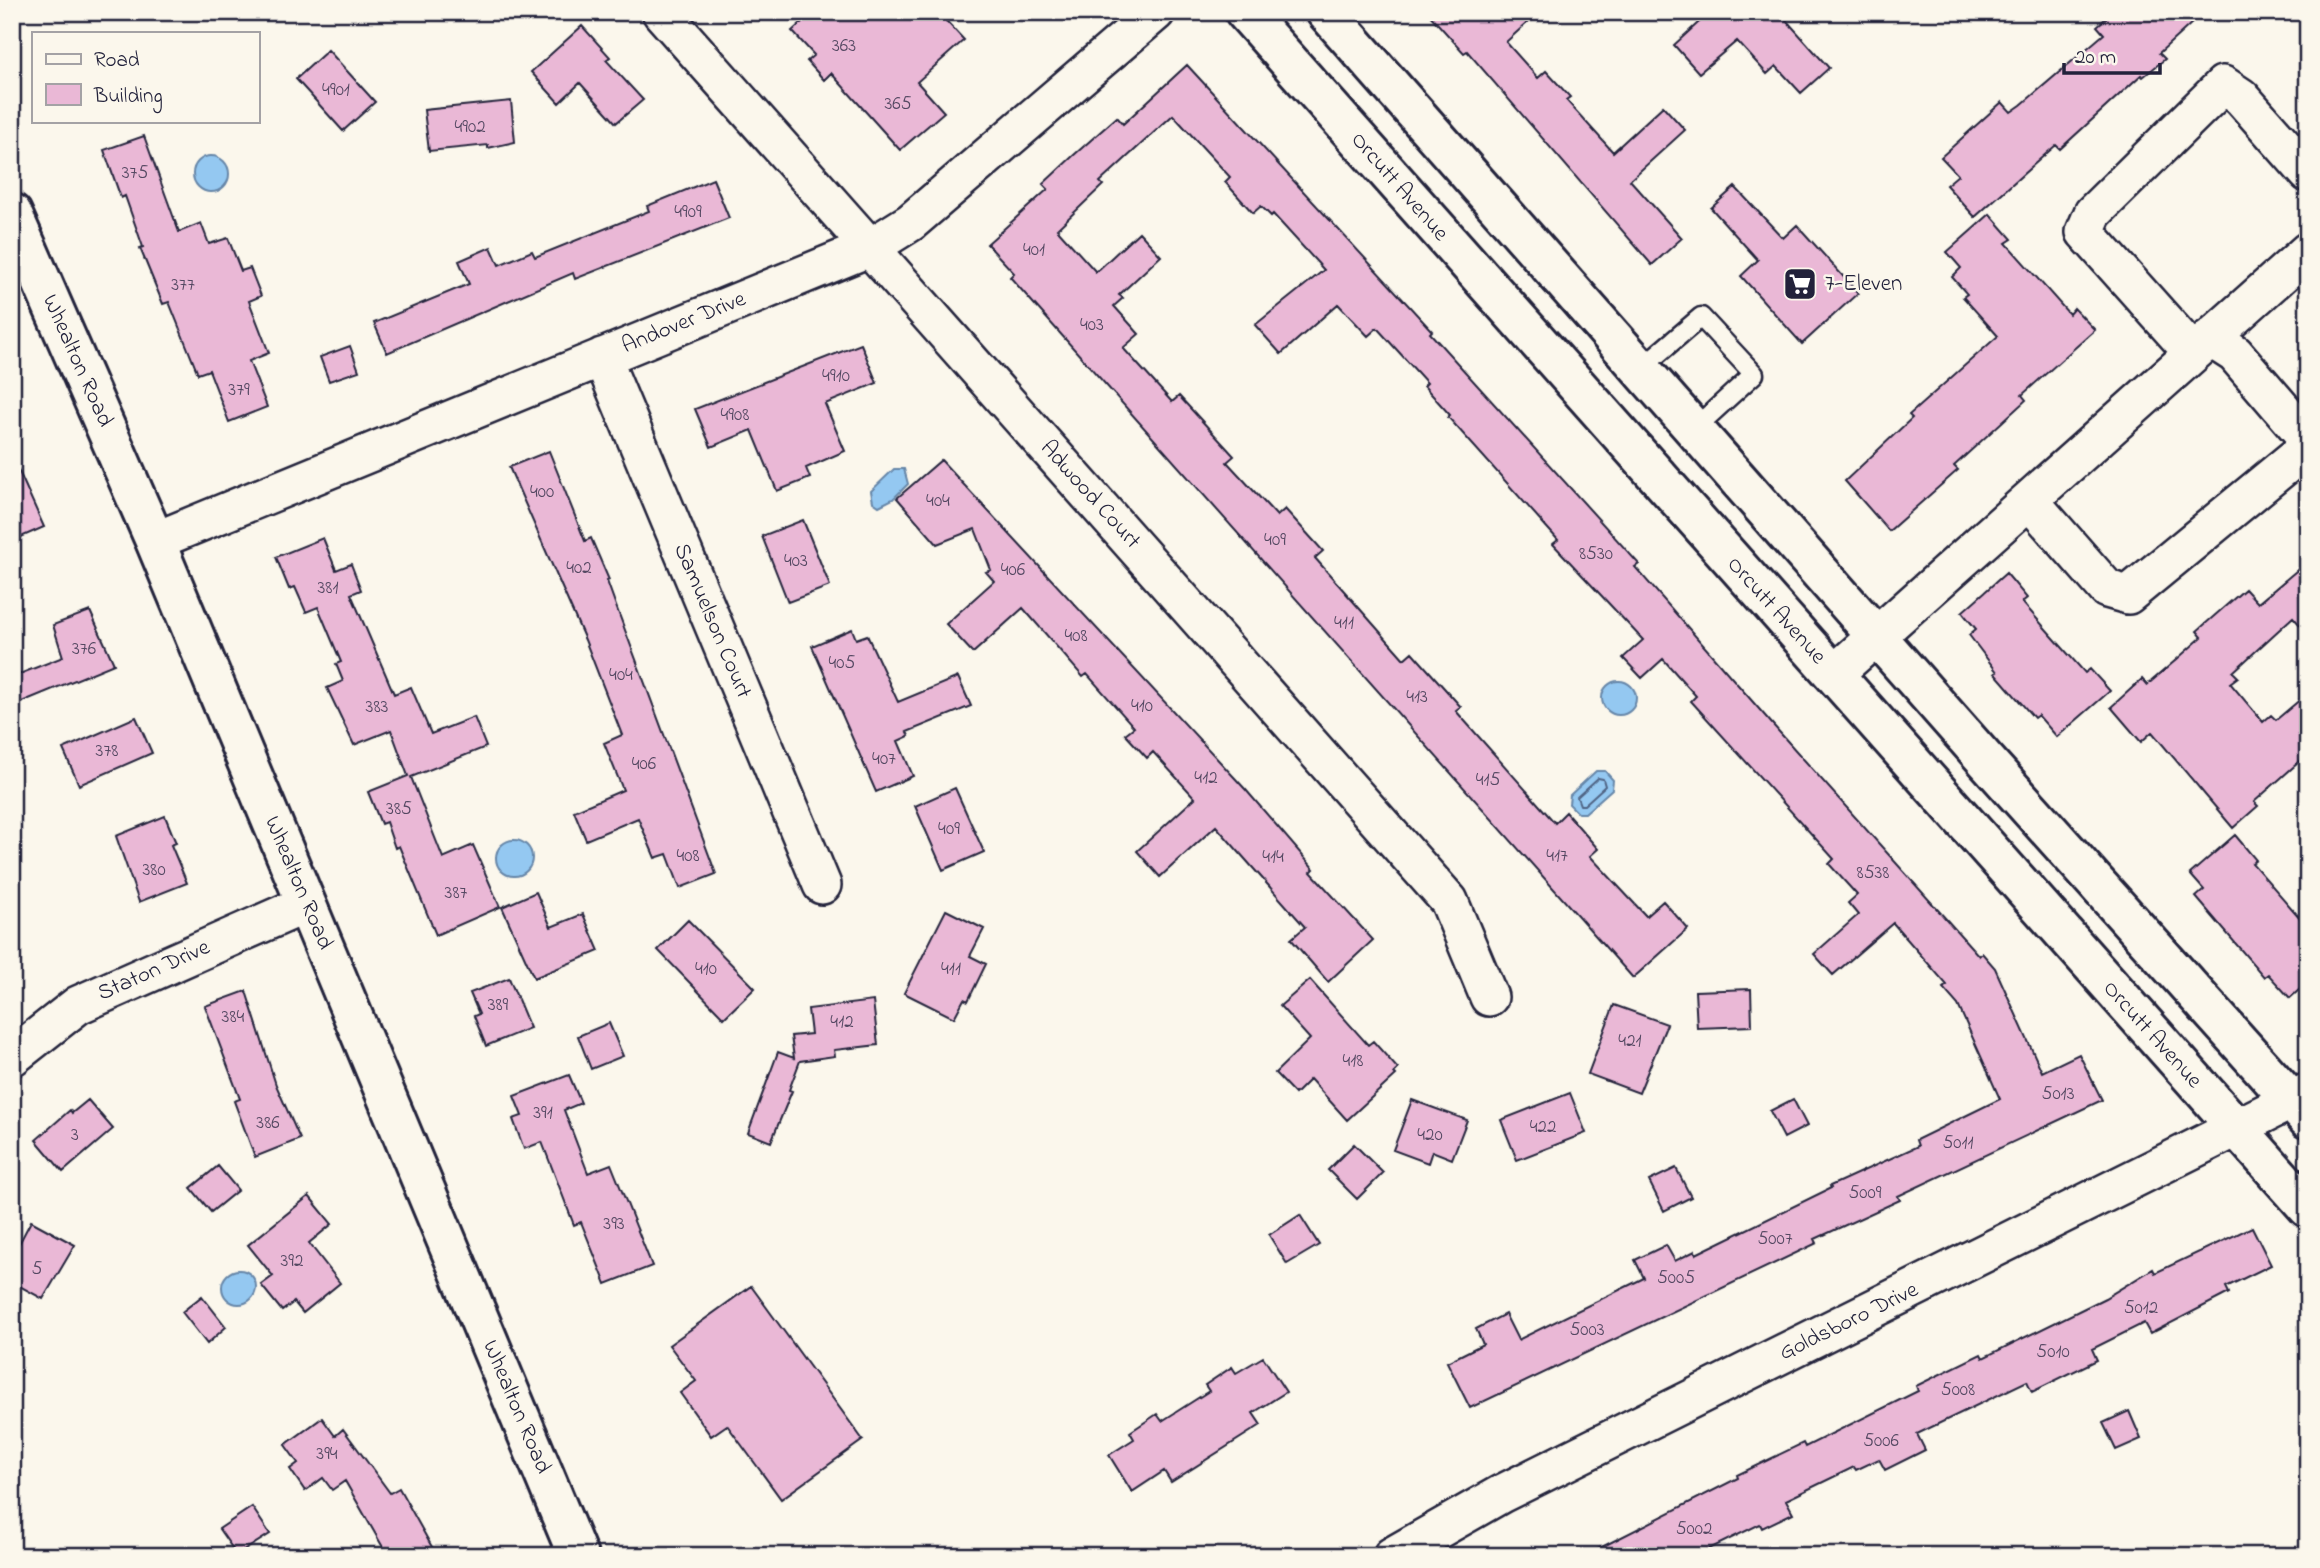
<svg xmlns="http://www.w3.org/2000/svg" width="2320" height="1568" font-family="'Indie Flower',sans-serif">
<rect width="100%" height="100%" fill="#fbf7ec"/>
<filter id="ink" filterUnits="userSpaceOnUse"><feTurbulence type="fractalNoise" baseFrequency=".0143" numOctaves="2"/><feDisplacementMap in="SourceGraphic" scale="14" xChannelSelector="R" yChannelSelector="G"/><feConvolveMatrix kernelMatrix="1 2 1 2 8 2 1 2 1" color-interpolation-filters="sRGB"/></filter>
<g filter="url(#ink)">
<path fill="#94c8f1" stroke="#6686a8" stroke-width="2" d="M193 174a18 18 0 1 1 36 0a18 18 0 1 1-36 0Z
M 894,469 L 904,469 L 908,484 L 893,499 L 879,506 L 873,502 L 871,491 Z
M1602 698a17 17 0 1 1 34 0a17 17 0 1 1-34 0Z
M 1596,771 L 1605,771 L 1613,780 L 1612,789 L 1585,813 L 1578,813 L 1569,804 L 1570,795 Z
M496 858a18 18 0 1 1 36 0a18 18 0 1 1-36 0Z
M222 1287a17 17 0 1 1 34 0a17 17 0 1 1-34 0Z"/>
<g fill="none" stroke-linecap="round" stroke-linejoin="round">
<path stroke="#506484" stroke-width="2" d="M 1598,778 L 1603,779 L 1605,786 L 1584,805 L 1580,805 L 1577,797 Z"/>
</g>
<path fill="#eab8d6" stroke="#22223b" stroke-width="2" d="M 813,12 L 938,12 L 964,40 L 917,82 L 944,112 L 900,150 L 831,73 L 824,80 L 807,61 L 814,55 L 792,31 Z
M 1427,12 L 1539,12 L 1506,42 L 1538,78 L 1546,71 L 1570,97 L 1566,100 L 1613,152 L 1663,106 L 1685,130 L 1630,180 L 1682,238 L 1652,265 L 1467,51 L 1464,53 Z
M 1710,12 L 1779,12 L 1829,68 L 1801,93 L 1776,66 L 1767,74 L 1737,41 L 1699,73 L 1674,45 Z
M 2113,12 L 2204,12 L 2159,53 L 2165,59 L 2143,77 L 2141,75 L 2060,149 L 2056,145 L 1975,217 L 1946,185 L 1958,175 L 1941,157 L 2002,102 L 2011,112 L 2021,105 L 2104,34 L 2097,26 Z
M 582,26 L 610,57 L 606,60 L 643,100 L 616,123 L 580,83 L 559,103 L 531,72 Z
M 328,50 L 375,102 L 343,131 L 296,79 Z
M 1187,65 L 1432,331 L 1430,333 L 1639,564 L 1635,567 L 1773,725 L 1979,956 L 1982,953 L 1995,968 L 2042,1072 L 2079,1054 L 2102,1100 L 1898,1196 L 1900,1200 L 1815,1239 L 1817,1243 L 1470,1408 L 1447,1362 L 1483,1344 L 1476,1329 L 1505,1314 L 1518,1340 L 1644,1278 L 1635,1260 L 1666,1245 L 1675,1261 L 1695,1251 L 1696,1254 L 1831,1188 L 1830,1186 L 1918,1146 L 1916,1140 L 2000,1099 L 1958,1005 L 1943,988 L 1947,985 L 1893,923 L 1833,975 L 1814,954 L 1858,915 L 1848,903 L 1857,895 L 1829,864 L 1834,859 L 1691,701 L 1696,696 L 1663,659 L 1642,678 L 1623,658 L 1643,640 L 1553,544 L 1558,540 L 1448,417 L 1450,415 L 1424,386 L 1427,383 L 1377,328 L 1368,336 L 1338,304 L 1281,354 L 1255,325 L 1324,270 L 1273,214 L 1271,216 L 1261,206 L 1253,213 L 1225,182 L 1230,177 L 1173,115 L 1100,182 L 1103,185 L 1057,229 L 1096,272 L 1139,232 L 1161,256 L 1119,295 L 1123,298 L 1114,306 L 1139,334 L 1123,348 L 1172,402 L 1179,396 L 1234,456 L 1227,462 L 1277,516 L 1285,509 L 1323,551 L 1315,558 L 1404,659 L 1412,652 L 1461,707 L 1456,711 L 1555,823 L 1566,812 L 1598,849 L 1590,856 L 1646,916 L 1663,901 L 1688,929 L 1633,978 L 1010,277 L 1014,273 L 987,244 L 1048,189 L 1043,184 L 1074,155 L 1117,117 L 1123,124 Z
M 511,101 L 515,142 L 488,148 L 488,145 L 429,151 L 424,110 Z
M 144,136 L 179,232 L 201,223 L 209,244 L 228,238 L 241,271 L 250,268 L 261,296 L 249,301 L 269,353 L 249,361 L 267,407 L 229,422 L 209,370 L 198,374 L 169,302 L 163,304 L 140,248 L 143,247 L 125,196 L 121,198 L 104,150 Z
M 713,179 L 729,218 L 575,279 L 573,273 L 387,353 L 374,323 L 469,284 L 459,261 L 491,247 L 499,265 L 532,251 L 535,257 L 649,211 L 647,206 Z
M 1735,187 L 1783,238 L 1797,225 L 1858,293 L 1802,344 L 1741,276 L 1758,260 L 1711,208 Z
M 1990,214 L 2012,239 L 2006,243 L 2069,314 L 2074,308 L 2095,330 L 2022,395 L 2026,400 L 1954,466 L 1958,470 L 1889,531 L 1845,481 L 1912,418 L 1909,415 L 1998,336 L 1963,297 L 1967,294 L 1952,277 L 1961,268 L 1947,252 Z
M 861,344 L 877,383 L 825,404 L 845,451 L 806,468 L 810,478 L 777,491 L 752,430 L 711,447 L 695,409 Z
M 350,346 L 359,371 L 329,381 L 320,357 Z
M 549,451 L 585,541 L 591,538 L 609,580 L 607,581 L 616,606 L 716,874 L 680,888 L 667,854 L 655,858 L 638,818 L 586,840 L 574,811 L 623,790 L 604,743 L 622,735 L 585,640 L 509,467 Z
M 12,456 L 44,527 L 12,541 Z
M 941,460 L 1246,790 L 1314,869 L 1311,872 L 1373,940 L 1328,982 L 1291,939 L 1305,927 L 1216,826 L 1160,877 L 1137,851 L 1195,798 L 1153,752 L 1147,758 L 1125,734 L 1134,727 L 1087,674 L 1083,677 L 1023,608 L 973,653 L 946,624 L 994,581 L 986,572 L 991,570 L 975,529 L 937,544 L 897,498 Z
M 803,520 L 830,586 L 788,602 L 762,536 Z
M 323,538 L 336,570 L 351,564 L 361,590 L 351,594 L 394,694 L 411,687 L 431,734 L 474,717 L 486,747 L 411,777 L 443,858 L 473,845 L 500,907 L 436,935 L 399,846 L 395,848 L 386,822 L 381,824 L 368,792 L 408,776 L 391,730 L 354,745 L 327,688 L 343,681 L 336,664 L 341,662 L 318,607 L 306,612 L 295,587 L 289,589 L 276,557 Z
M 2308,561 L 2308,634 L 2293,617 L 2233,672 L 2238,677 L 2230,683 L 2263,722 L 2271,715 L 2276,720 L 2308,693 L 2308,754 L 2254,802 L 2258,806 L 2233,828 L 2152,732 L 2141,742 L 2111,707 L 2142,679 L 2147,685 L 2176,660 L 2202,637 L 2197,631 L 2245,589 L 2258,603 Z
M 2006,573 L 2027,598 L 2022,602 L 2053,637 L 2085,673 L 2090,669 L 2110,691 L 2057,737 L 2038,715 L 2034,718 L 1995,673 L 1997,672 L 1969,635 L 1976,629 L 1962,612 Z
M 90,611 L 114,664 L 12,706 L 12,677 L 63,657 L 53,625 Z
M 852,629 L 856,639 L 867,635 L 898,702 L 958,677 L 971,706 L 907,732 L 909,736 L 898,741 L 913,776 L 876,792 L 812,646 Z
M 136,717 L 152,753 L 79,785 L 63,749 Z
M 955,788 L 984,852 L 943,870 L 915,806 Z
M 165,816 L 176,843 L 171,845 L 187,883 L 139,902 L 116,836 Z
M 2235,835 L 2256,860 L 2252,863 L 2308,927 L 2308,982 L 2290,998 L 2268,974 L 2264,977 L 2196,897 L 2204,890 L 2190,874 Z
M 536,892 L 551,927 L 583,914 L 599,951 L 534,978 L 502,907 Z
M 946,910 L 984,929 L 970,956 L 986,964 L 968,1001 L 964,999 L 954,1018 L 904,993 Z
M 688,920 L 755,988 L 724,1018 L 658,950 Z
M 509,978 L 530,1028 L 486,1046 L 474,1016 L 479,1014 L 470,993 Z
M 1310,980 L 1368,1045 L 1373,1041 L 1398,1069 L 1394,1073 L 1396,1075 L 1347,1120 L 1310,1079 L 1295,1094 L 1275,1073 L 1310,1039 L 1280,1006 Z
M 1751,989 L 1752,1026 L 1697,1028 L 1695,991 Z
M 246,991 L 276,1085 L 300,1139 L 255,1157 L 234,1101 L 240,1099 L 205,1006 Z
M 873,1001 L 878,1045 L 834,1050 L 835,1056 L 800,1061 L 789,1090 L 792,1091 L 771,1142 L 748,1133 L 778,1052 L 794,1058 L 791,1036 L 811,1034 L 808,1009 Z
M 1614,1005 L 1667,1024 L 1639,1093 L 1588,1074 Z
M 609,1023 L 623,1056 L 591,1069 L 578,1036 Z
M 569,1075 L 581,1103 L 564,1110 L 588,1173 L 611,1164 L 652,1266 L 606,1284 L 581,1222 L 574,1225 L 542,1142 L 524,1149 L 513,1119 L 522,1116 L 514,1096 Z
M 1570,1093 L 1586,1133 L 1517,1160 L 1501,1120 Z
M 1793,1099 L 1807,1126 L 1784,1138 L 1770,1111 Z
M 88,1100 L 113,1129 L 63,1172 L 36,1140 L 70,1110 L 72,1113 Z
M 1412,1100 L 1467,1120 L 1452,1159 L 1432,1151 L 1428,1163 L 1393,1150 Z
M 1354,1144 L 1383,1173 L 1357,1199 L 1328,1170 Z
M 218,1166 L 238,1190 L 211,1212 L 191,1188 Z
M 1676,1168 L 1691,1197 L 1664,1211 L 1649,1181 Z
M 309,1196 L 332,1224 L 309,1243 L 340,1283 L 303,1313 L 294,1302 L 282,1311 L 261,1285 L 273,1276 L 248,1245 Z
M 1300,1215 L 1319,1245 L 1287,1264 L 1269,1235 Z
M 31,1221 L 75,1245 L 43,1299 L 12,1282 L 12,1257 Z
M 2252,1227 L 2271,1265 L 2226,1287 L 2229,1293 L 2150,1334 L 2144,1323 L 2092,1349 L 2097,1360 L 2032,1392 L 2027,1381 L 1917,1434 L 1925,1450 L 1885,1470 L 1879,1459 L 1856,1470 L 1854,1467 L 1786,1500 L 1793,1513 L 1762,1528 L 1760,1524 L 1695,1556 L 1584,1556 L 1738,1478 L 1737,1475 L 1803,1443 L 1805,1447 L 1918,1391 L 1916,1386 L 1981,1354 L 1983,1358 L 2105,1298 L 2153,1269 L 2155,1273 Z
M 751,1286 L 863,1440 L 781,1499 L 727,1425 L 711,1436 L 680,1393 L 696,1381 L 669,1345 Z
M 202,1296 L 226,1327 L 207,1344 L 182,1312 Z
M 1263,1357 L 1286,1392 L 1253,1413 L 1261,1425 L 1171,1482 L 1164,1471 L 1132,1492 L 1109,1455 L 1134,1439 L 1130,1432 L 1157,1414 L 1162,1421 L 1209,1391 L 1205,1385 L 1232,1367 L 1236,1373 Z
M 2129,1411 L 2141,1439 L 2116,1450 L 2103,1423 Z
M 322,1418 L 335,1436 L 343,1429 L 390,1493 L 399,1488 L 437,1556 L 388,1556 L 345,1481 L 332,1490 L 323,1478 L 305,1491 L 290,1469 L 298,1463 L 285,1445 Z
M 252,1507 L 270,1534 L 237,1555 L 219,1529 Z"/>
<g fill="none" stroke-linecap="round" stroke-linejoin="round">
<defs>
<path id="service" d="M 1640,369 L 1701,317 L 1754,374 L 1694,429"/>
<path id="minor" d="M 661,12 L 1449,901 L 1489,997
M 2210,338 L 2235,354 L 2308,439
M 2193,353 L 2085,232 L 2093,213 L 2223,85 L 2241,97 L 2308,173
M 602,357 L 822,885
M 2029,500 L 2107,589 L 2128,595 L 2308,447
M 155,541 L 871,247 L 911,222 L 1156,12
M 1834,674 L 2308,251
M 12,1057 L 78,1005 L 306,904
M 1392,1556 L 1501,1494 L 2308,1092"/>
<path id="tertiary" d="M 12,213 L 155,541 L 578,1556"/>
<path id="secondary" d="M 1245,12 L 2308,1208
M 1326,12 L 1983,757 L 2308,1119"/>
</defs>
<use href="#service" stroke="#22223b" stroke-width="23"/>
<use href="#minor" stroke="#22223b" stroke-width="42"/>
<use href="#tertiary" stroke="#22223b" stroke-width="44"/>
<use href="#secondary" stroke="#22223b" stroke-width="44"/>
<use href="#service" stroke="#fbf7ec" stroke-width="18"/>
<use href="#minor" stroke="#fbf7ec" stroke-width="37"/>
<use href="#tertiary" stroke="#fbf7ec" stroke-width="38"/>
<use href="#secondary" stroke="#fbf7ec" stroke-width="38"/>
</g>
</g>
<defs>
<symbol id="supermarket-square" viewBox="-11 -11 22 22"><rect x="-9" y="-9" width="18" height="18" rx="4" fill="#22223b" stroke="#fbf7ec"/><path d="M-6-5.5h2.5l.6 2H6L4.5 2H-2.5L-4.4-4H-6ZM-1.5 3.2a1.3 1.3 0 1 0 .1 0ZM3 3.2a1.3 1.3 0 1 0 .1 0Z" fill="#fff"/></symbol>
</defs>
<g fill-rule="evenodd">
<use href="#supermarket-square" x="1781" y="265" width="38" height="38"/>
</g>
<g text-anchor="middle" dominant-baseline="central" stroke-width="5" stroke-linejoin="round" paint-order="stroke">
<g font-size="19" fill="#544862">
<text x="844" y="46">363</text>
<text x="336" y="90">4901</text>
<text x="898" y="104">365</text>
<text x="470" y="127">4902</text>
<text x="135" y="173">375</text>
<text x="688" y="212">4909</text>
<text x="1034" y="250">401</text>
<text x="183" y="285">377</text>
<text x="1092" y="325">403</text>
<text x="836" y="376">4910</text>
<text x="239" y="390">379</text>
<text x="735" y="415">4908</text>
<text x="542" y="492">400</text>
<text x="938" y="501">404</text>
<text x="1275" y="540">409</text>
<text x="1596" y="554">8530</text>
<text x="796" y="561">403</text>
<text x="579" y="568">402</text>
<text x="1013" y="570">406</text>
<text x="328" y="588">381</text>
<text x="1344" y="623">411</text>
<text x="1076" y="636">408</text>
<text x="84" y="649">376</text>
<text x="842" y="663">405</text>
<text x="621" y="675">404</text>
<text x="1417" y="697">413</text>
<text x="1142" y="706">410</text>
<text x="377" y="707">383</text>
<text x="107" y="751">378</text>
<text x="884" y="759">407</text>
<text x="644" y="764">406</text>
<text x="1206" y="778">412</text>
<text x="1488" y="780">415</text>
<text x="399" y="809">385</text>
<text x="949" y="829">409</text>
<text x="688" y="856">408</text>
<text x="1557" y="856">417</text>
<text x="1273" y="857">414</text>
<text x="154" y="870">380</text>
<text x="1873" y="873">8538</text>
<text x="456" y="893">387</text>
<text x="706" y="969">410</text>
<text x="951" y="969">411</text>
<text x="498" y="1005">389</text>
<text x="233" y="1017">384</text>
<text x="842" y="1022">412</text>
<text x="1630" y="1041">421</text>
<text x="1353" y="1061">418</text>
<text x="2058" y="1094">5013</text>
<text x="543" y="1113">391</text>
<text x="268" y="1123">386</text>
<text x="1543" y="1127">422</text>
<text x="75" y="1135">3</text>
<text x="1430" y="1135">420</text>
<text x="1958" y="1143">5011</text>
<text x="1865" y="1193">5009</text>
<text x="614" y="1224">393</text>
<text x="1775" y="1239">5007</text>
<text x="292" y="1261">392</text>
<text x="37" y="1269">5</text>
<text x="1676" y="1278">5005</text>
<text x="2141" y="1308">5012</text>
<text x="1587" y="1330">5003</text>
<text x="2053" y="1352">5010</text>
<text x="1958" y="1390">5008</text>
<text x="1881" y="1441">5006</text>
<text x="327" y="1454">394</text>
<text x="1694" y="1529">5002</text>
</g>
<g font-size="23" fill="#22223b" stroke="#fbf7ec">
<text transform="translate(1399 187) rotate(49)">Orcutt Avenue</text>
<text transform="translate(684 323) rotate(-22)">Andover Drive</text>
<text transform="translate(77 361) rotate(66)">Whealton Road</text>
<text transform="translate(1090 495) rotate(48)">Adwood Court</text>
<text transform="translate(1776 611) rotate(48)">Orcutt Avenue</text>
<text transform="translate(712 621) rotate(67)">Samuelson Court</text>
<text transform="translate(298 883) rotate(67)">Whealton Road</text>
<text transform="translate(154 971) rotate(-24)">Staton Drive</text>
<text transform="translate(2152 1035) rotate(48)">Orcutt Avenue</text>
<text transform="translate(1849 1322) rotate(-26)">Goldsboro Drive</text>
<text transform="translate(516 1407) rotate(67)">Whealton Road</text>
</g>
<g font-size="23" fill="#22223b" stroke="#fbf7ec" text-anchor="start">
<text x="1825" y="284">7-Eleven</text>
</g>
</g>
<rect width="2320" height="1568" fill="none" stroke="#fbf7ec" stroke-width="42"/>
<rect x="21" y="21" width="2278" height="1526" fill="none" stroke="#22223b" stroke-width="2.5" filter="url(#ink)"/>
<rect x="32" y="32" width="228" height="91" fill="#fbf7ec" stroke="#a4a2a5" stroke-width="2"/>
<rect x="46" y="54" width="35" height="10" fill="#fbf7ec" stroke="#a4a2a5" stroke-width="2"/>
<text x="94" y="66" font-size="21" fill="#22223b">Road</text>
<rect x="46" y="84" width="35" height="21" fill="#eab8d6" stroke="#a4a2a5" stroke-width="2"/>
<text x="94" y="102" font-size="21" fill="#22223b">Building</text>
<path d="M2064 63v10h96v-10" fill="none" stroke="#22223b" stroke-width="3.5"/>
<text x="2075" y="63" font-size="21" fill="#22223b" stroke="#fbf7ec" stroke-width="5" paint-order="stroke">20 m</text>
</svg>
